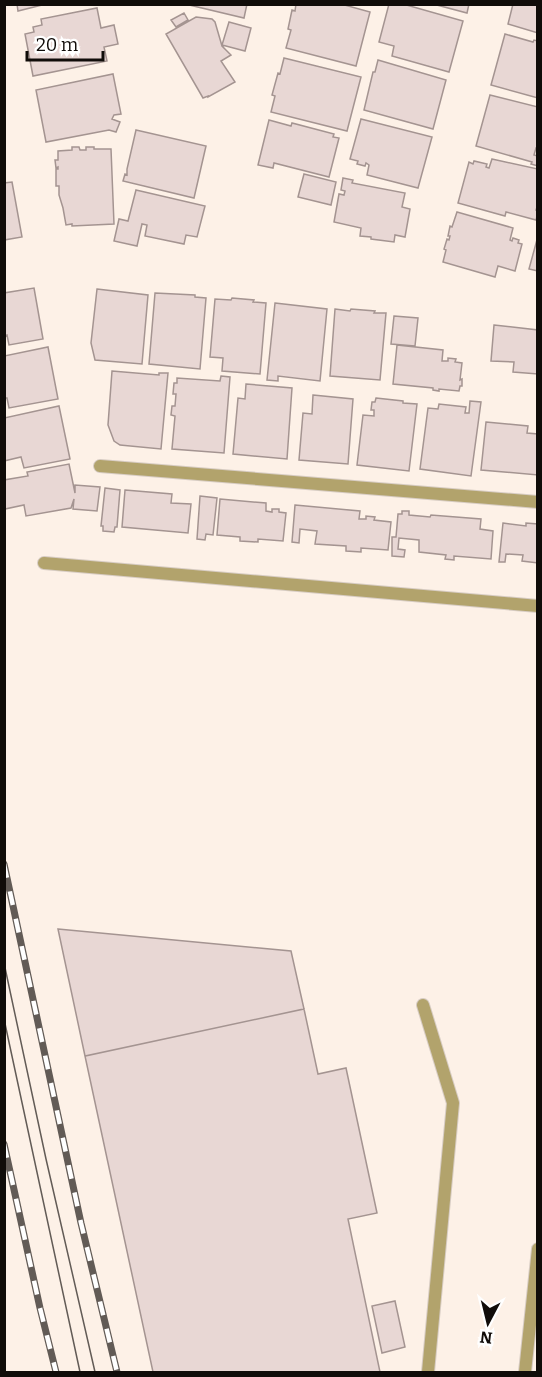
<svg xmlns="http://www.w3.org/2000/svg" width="542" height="1377" font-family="Bitter,serif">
<rect width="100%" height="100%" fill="#fdf1e7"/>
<path fill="#e8d7d4" stroke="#a49491" stroke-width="1.5" d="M 17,4 L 46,4 L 18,11 Z
M 185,4 L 247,4 L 244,18 Z
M 296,4 L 341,4 L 370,12 L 356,66 L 286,48 L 291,30 L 288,29 L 292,10 L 295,11 Z
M 389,4 L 403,4 L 463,21 L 449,72 L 392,56 L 394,46 L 379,42 Z
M 433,4 L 469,4 L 467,13 Z
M 513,4 L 538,4 L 538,33 L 508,24 Z
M 97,8 L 101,28 L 114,25 L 118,44 L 104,47 L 107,61 L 33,76 L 25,34 L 34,32 L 33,27 L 42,25 L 41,19 Z
M 184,13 L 188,20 L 176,27 L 171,20 Z
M 196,17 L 212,19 L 215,22 L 222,46 L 231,55 L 221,61 L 235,82 L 208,97 L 208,96 L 203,98 L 166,34 Z
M 229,22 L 251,28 L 245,51 L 222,45 Z
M 505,34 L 533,42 L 534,40 L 538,41 L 538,98 L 491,85 Z
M 284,58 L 361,77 L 347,131 L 271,112 L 275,96 L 272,95 L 278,73 L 280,74 Z
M 378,60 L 446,80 L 433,129 L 364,110 L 373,72 L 375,72 Z
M 113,74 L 121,114 L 114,115 L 112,119 L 120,122 L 116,132 L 109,130 L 46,142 L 36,90 Z
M 490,95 L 538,107 L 538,149 L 536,148 L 534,155 L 538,156 L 538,166 L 531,164 L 532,162 L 476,146 Z
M 361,119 L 432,137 L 418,188 L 367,175 L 369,165 L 366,163 L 365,166 L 357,164 L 358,161 L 350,159 Z
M 269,120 L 291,126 L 292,123 L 334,134 L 333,137 L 339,138 L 329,177 L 274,163 L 273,168 L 258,165 Z
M 136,130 L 206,146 L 194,198 L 123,181 L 125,174 L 127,175 L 127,169 Z
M 72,147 L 79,147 L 80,150 L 86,150 L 86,147 L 94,147 L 94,149 L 111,149 L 114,224 L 72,226 L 72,224 L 66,225 L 63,208 L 59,195 L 59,186 L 56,186 L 56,169 L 58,169 L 58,167 L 56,168 L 55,160 L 58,160 L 58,151 L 72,150 Z
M 492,159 L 538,169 L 538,204 L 536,210 L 538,211 L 538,213 L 536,220 L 506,212 L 505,216 L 458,203 L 469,162 L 473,164 L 474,161 L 487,164 L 486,167 L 489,168 Z
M 304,174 L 336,182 L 331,205 L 298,197 Z
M 343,178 L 353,180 L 352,183 L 405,193 L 402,207 L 410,209 L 405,237 L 395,235 L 394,242 L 371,239 L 371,237 L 360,236 L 361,228 L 334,222 L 339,194 L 344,195 L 345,191 L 341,190 Z
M 12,182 L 22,237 L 4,240 L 4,183 Z
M 136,190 L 205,206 L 197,237 L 186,235 L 184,244 L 145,236 L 147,225 L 142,224 L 137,246 L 114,241 L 119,219 L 128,221 Z
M 457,212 L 513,228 L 510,240 L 512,241 L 513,238 L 519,240 L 518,243 L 522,244 L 515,271 L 498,266 L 495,277 L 443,262 L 446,250 L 444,249 L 447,239 L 449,240 L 450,236 L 448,236 L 450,226 L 452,227 Z
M 538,236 L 538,271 L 529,269 Z
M 34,288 L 43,339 L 9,345 L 7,335 L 4,336 L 4,293 Z
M 97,289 L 148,295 L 142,364 L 95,360 L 91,343 Z
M 155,293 L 195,295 L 195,297 L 206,298 L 200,369 L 149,364 Z
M 232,298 L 254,300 L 253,302 L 266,303 L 260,374 L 222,371 L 223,358 L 210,357 L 215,299 L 231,300 Z
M 275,303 L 327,309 L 320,381 L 278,376 L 278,381 L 267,380 Z
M 335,309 L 350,311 L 351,309 L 375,311 L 374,313 L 386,313 L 380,380 L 330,376 Z
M 394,316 L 418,318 L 415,346 L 391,344 Z
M 494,325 L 538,330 L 538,374 L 513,372 L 514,362 L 491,361 Z
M 397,345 L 443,350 L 442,361 L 448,361 L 448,358 L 456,359 L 455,362 L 462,363 L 460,380 L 462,379 L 462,386 L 460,386 L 459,391 L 439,389 L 439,391 L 433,390 L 433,388 L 393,384 Z
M 48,347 L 58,399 L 9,408 L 7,398 L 4,398 L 4,356 Z
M 112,371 L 159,375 L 159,373 L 168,373 L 161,449 L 120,445 L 114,441 L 108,425 Z
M 221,376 L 230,377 L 224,453 L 172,449 L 175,416 L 171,415 L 172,406 L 175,406 L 176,394 L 173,394 L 174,383 L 177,383 L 177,378 L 220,381 Z
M 246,384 L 292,388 L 287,459 L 233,454 L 238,398 L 245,399 Z
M 313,395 L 353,399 L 348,464 L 299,460 L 303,413 L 312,414 Z
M 376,398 L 403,401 L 403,403 L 417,404 L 409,471 L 357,465 L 363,415 L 374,416 L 374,410 L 371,410 L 372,402 L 375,402 Z
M 470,401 L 481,402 L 471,476 L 420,469 L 428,408 L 438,409 L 439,404 L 466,407 L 465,413 L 469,413 Z
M 59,406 L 70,459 L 24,468 L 21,457 L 4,461 L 4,418 Z
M 486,422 L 528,426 L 527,433 L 538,434 L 538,475 L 481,470 Z
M 69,464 L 75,493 L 75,485 L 100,487 L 97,511 L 73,509 L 74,499 L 71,508 L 26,516 L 24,505 L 5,509 L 4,480 L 28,476 L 27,472 Z
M 105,488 L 120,490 L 117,527 L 115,527 L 114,532 L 103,531 L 103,526 L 101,526 Z
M 125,490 L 172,494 L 171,503 L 191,504 L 188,533 L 122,527 Z
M 200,496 L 217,498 L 213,535 L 206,534 L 205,540 L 197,539 Z
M 220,499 L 266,503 L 266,511 L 272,512 L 272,509 L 279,509 L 279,512 L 286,513 L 283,541 L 258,539 L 258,542 L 240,541 L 240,537 L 217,535 Z
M 295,505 L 360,511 L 359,519 L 366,519 L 366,516 L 375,517 L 374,520 L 391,522 L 388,550 L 361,548 L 361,552 L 346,551 L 346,546 L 315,544 L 317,531 L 300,529 L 299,543 L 292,542 Z
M 402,511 L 409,511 L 409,515 L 430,517 L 431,515 L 481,519 L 480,529 L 493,531 L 491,559 L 454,556 L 454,560 L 445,559 L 446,555 L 419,552 L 419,540 L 399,538 L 398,549 L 405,550 L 404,557 L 392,556 L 392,537 L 396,537 L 398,514 L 402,514 Z
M 503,523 L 526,526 L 526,523 L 538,524 L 538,563 L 522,561 L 523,555 L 506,554 L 505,562 L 499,562 Z
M 58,929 L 291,951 L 304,1009 L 85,1056 Z
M 304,1009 L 318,1074 L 346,1068 L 377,1213 L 348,1219 L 380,1372 L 153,1372 L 85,1056 Z
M 395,1301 L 405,1347 L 382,1353 L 372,1306 Z"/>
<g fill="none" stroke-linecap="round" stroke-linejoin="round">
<defs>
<path id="service" d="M 100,466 L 538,502
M 44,563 L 538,606
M 423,1005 L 453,1103 L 428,1372
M 525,1372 L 538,1249"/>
</defs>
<use href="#service" stroke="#d7ccc3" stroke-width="14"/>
<use href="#service" stroke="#b2a36c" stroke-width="12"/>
<path stroke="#625b56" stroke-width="1.5" d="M 4,963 L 46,1159 L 95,1372
M 4,1019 L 80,1372"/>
<defs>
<path id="rail" d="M 4,864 L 81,1223 L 117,1372
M 4,1144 L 40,1308 L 56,1372"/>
</defs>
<use href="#rail" stroke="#625b56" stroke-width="7"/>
<use href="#rail" stroke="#fff" stroke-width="4.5" stroke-dasharray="14" stroke-linecap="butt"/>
</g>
<rect width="542" height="1377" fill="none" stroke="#100c09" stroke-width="12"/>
<g transform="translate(488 1323) rotate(187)" stroke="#ffffff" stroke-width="4.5" paint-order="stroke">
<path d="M0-4.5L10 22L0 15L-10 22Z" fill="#100c09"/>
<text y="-9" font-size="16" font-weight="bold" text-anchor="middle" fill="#100c09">N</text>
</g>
<path d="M27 51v9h76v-9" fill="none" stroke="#100c09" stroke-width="3"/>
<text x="36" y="51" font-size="18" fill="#100c09" stroke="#ffffff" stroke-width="4.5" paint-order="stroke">20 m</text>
</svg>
